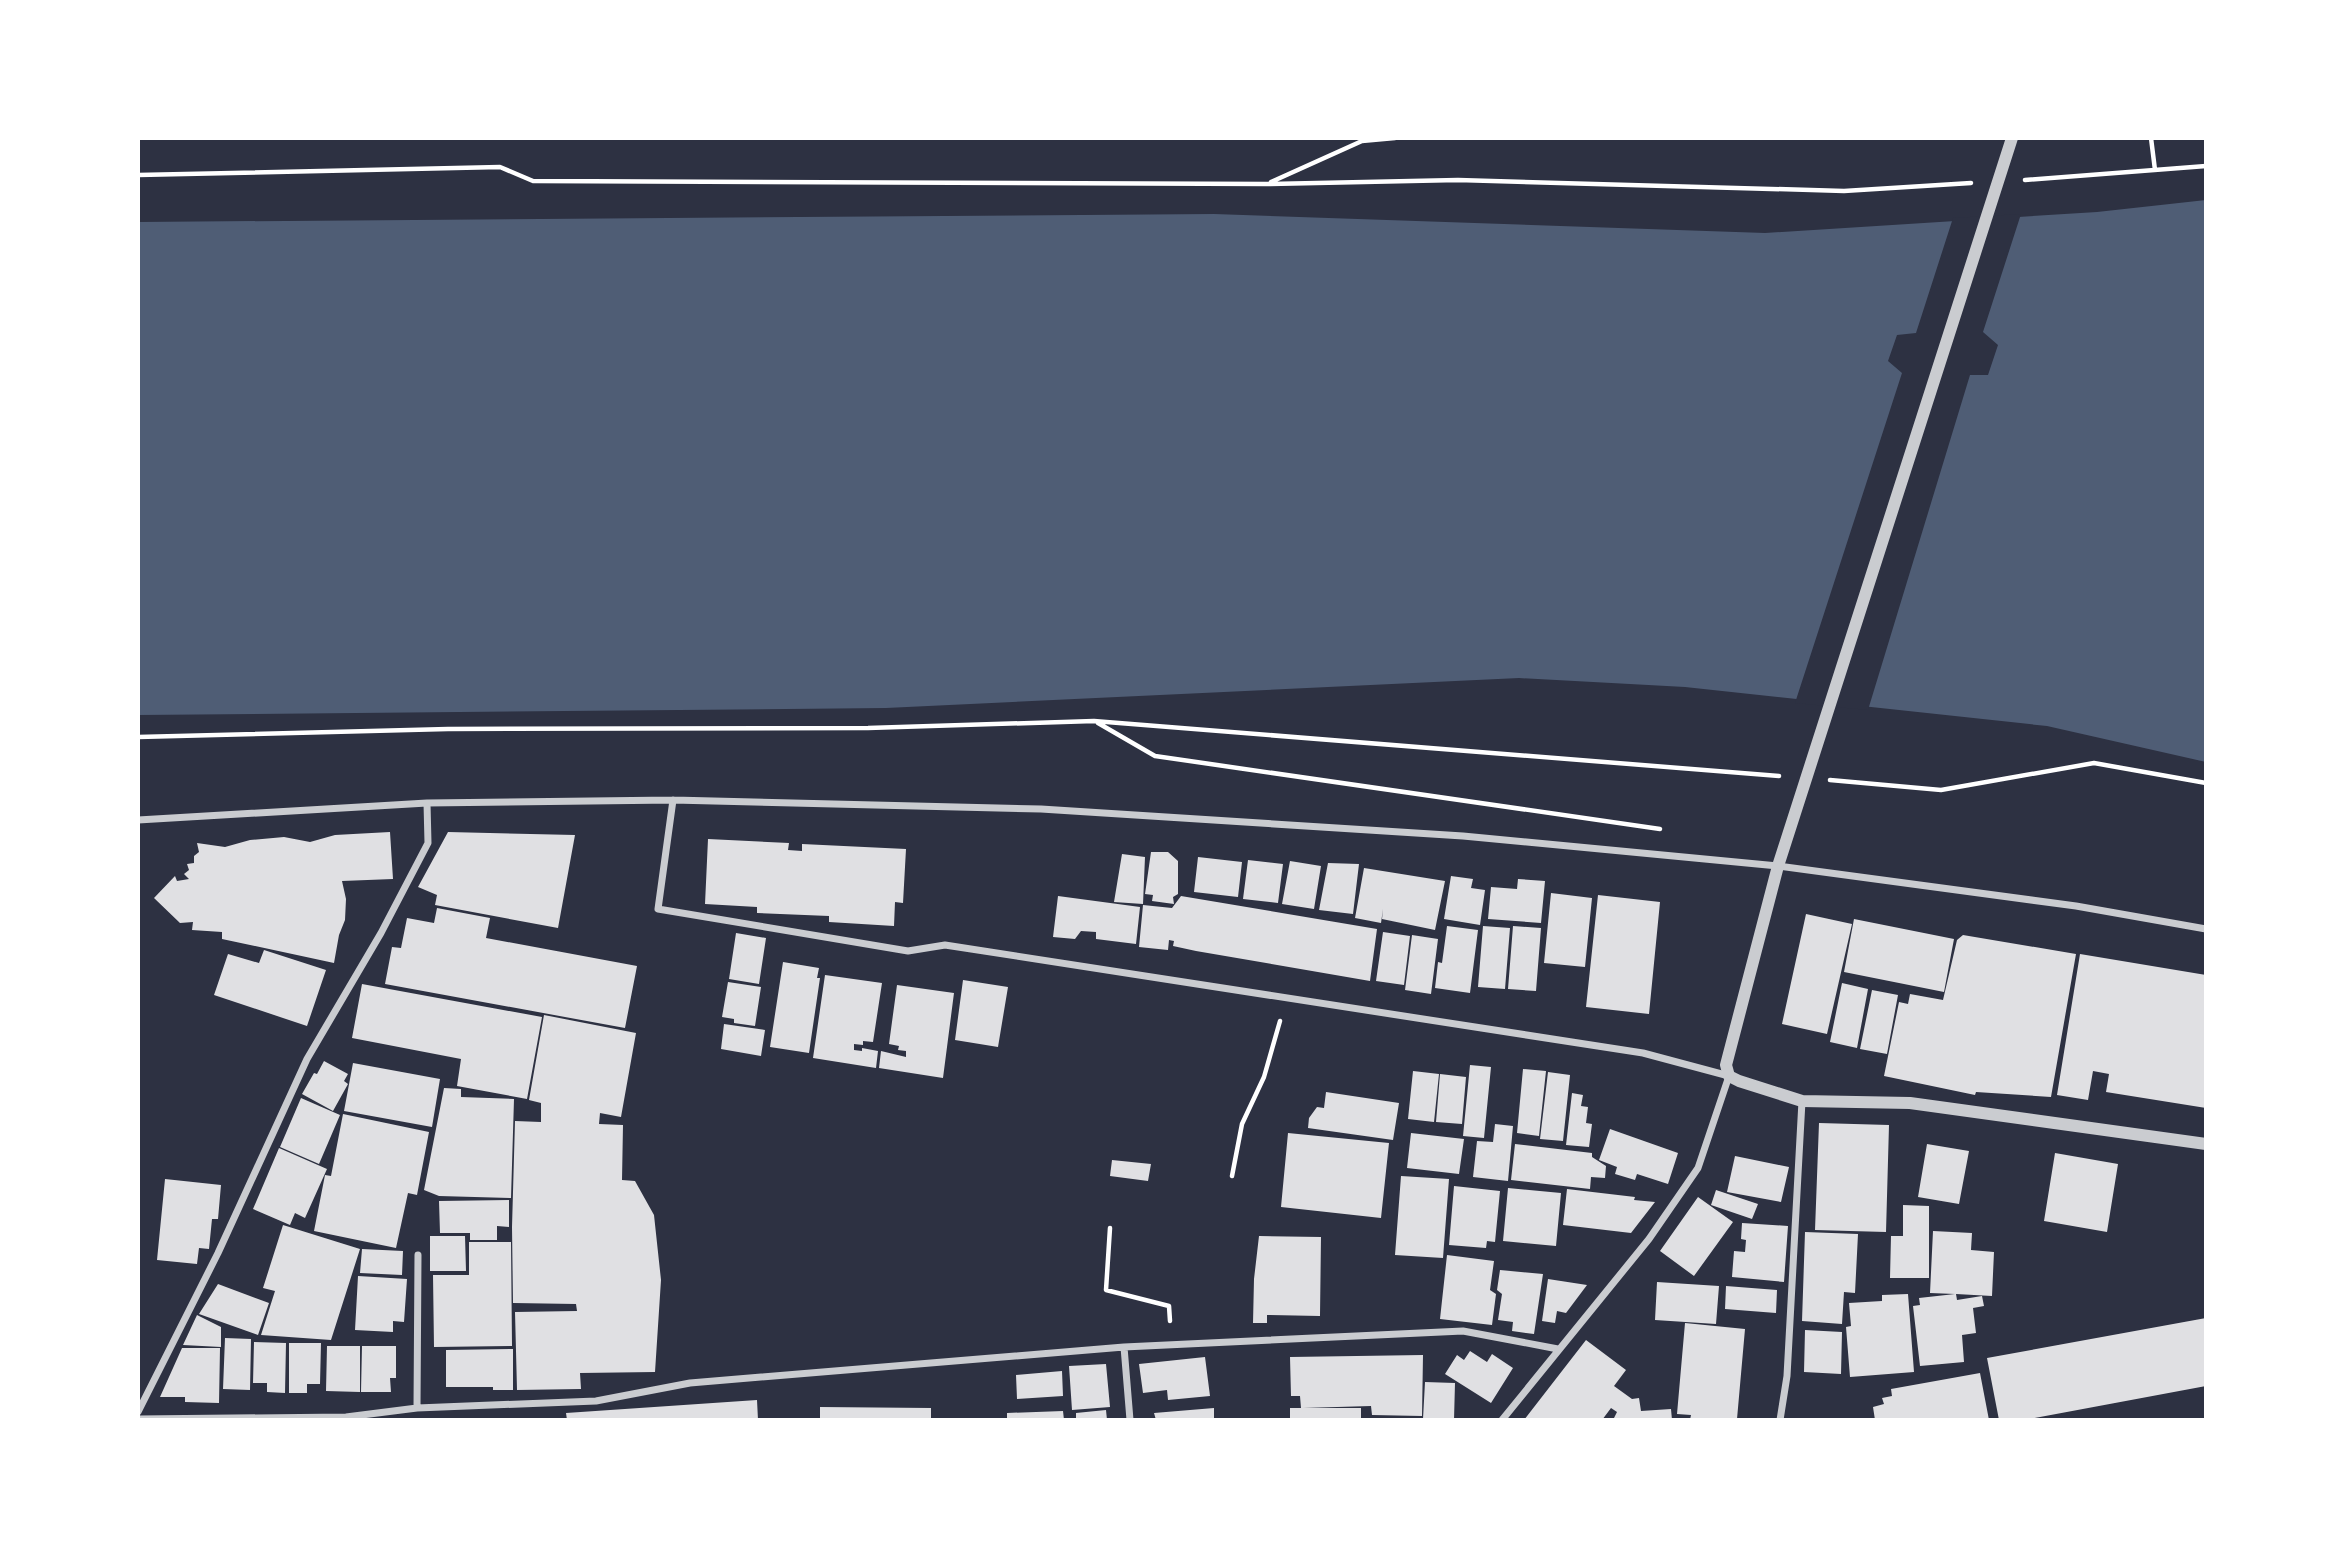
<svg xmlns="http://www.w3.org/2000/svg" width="2344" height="1558" font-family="Figtree,sans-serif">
<rect width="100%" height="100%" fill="#2d3142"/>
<path fill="#4f5d75" d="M 2206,200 L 2206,762 L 2047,726 L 1685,687 L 1519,678 L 886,708 L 138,715 L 138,222 L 1214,214 L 1765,233 L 2097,212 Z"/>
<path fill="#2d3142" d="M 2021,214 L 1983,332 L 1998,345 L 1988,375 L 1970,375 L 1868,710 L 1795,703 L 1902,373 L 1888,361 L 1897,335 L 1916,333 L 1953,218 Z
M 138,219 L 140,219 L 138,718 Z"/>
<path fill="#e0e0e3" d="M 390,832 L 393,879 L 342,881 L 346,899 L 345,920 L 339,935 L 334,963 L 222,939 L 222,932 L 192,930 L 193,922 L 180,923 L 154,898 L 175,876 L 177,881 L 189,879 L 184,874 L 189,870 L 187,864 L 194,863 L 194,856 L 199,852 L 197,843 L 225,847 L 250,840 L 284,837 L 310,842 L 335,835 Z
M 448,832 L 575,835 L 558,928 L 435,905 L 437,895 L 418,887 Z
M 708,839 L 789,843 L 788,850 L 802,851 L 802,844 L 906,849 L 903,903 L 895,902 L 894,926 L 829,922 L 829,916 L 757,913 L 757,907 L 705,904 Z
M 1151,852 L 1168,852 L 1178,861 L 1178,894 L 1173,897 L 1174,904 L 1152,901 L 1153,895 L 1145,894 Z
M 1122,854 L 1145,857 L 1143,904 L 1114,902 Z
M 1198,857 L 1242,862 L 1238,897 L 1194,892 Z
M 1248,860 L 1283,864 L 1278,903 L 1243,899 Z
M 1290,861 L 1321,866 L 1314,909 L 1282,904 Z
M 1328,863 L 1359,864 L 1353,914 L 1319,910 Z
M 1364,868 L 1445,881 L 1435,930 L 1382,919 L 1383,909 L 1381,923 L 1355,918 Z
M 1451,876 L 1473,879 L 1471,888 L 1485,890 L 1480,925 L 1444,919 Z
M 1518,879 L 1545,881 L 1541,923 L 1488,919 L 1491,887 L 1517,889 Z
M 1551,893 L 1592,898 L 1585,967 L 1544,963 Z
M 1598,895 L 1660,902 L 1649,1014 L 1586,1007 Z
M 1058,896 L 1140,907 L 1136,944 L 1096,939 L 1096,932 L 1081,931 L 1075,939 L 1053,937 Z
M 1181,896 L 1377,929 L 1370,981 L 1196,951 L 1173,946 L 1174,941 L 1169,940 L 1168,950 L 1139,947 L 1143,905 L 1172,908 Z
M 437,908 L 490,918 L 486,938 L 637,966 L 625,1028 L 385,984 L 392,947 L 401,948 L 407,918 L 434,923 Z
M 1806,914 L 1852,924 L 1827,1034 L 1782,1024 Z
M 1854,919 L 1954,939 L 1944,992 L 1844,972 Z
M 1447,926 L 1478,930 L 1470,993 L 1435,988 L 1438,962 L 1442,963 Z
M 1483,926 L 1510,928 L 1505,989 L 1478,987 Z
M 1513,926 L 1541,928 L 1536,991 L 1508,989 Z
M 1383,932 L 1410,936 L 1404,985 L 1376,981 Z
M 736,933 L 766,938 L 759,984 L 729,979 Z
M 1412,935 L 1438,939 L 1431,994 L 1405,990 Z
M 1963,935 L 2076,954 L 2051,1097 L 1976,1092 L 1975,1095 L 1884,1076 L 1899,1002 L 1908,1004 L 1910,994 L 1943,1000 L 1957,940 Z
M 264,950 L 326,970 L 307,1026 L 214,995 L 228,954 L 259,963 Z
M 2080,954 L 2206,975 L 2206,1108 L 2106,1092 L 2109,1074 L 2093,1071 L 2088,1100 L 2057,1095 Z
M 783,962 L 819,968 L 817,978 L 820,978 L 809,1053 L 770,1047 Z
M 825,975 L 882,983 L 873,1042 L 863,1041 L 863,1045 L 854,1044 L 854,1050 L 862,1051 L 862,1048 L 878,1051 L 876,1068 L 813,1058 Z
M 963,980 L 1008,987 L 998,1047 L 955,1040 Z
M 728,982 L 761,987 L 755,1026 L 734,1023 L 734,1019 L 722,1017 Z
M 1842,983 L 1868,989 L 1857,1048 L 1830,1042 Z
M 362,984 L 542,1017 L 527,1099 L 457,1086 L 461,1059 L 352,1038 Z
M 897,985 L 954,993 L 943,1078 L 879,1068 L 881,1051 L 906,1057 L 906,1051 L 898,1050 L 899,1046 L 889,1044 Z
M 1872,990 L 1898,995 L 1887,1054 L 1860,1049 Z
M 544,1015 L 636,1033 L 621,1117 L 600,1113 L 599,1124 L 623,1125 L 622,1180 L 635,1181 L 654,1215 L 661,1280 L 655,1372 L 580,1373 L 581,1389 L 517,1390 L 515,1312 L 577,1311 L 576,1304 L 513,1303 L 512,1227 L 515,1121 L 541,1122 L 541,1103 L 529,1100 Z
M 724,1024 L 765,1030 L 761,1056 L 721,1049 Z
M 324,1061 L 348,1074 L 344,1081 L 348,1084 L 333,1111 L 302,1094 L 314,1073 L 317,1074 Z
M 353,1063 L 440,1079 L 432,1127 L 344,1111 Z
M 1470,1065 L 1491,1067 L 1484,1138 L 1463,1136 Z
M 1523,1069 L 1546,1071 L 1539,1136 L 1517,1133 Z
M 1413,1071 L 1439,1074 L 1434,1122 L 1408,1119 Z
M 1548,1072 L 1570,1075 L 1563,1141 L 1540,1139 Z
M 1440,1074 L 1466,1077 L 1462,1124 L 1436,1122 Z
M 444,1088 L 461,1089 L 461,1097 L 514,1099 L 511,1198 L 439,1196 L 424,1190 Z
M 1326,1092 L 1399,1103 L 1393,1140 L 1308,1128 L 1309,1118 L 1317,1107 L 1324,1108 Z
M 1572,1093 L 1583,1095 L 1581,1106 L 1588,1107 L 1586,1123 L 1592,1124 L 1589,1147 L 1566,1145 Z
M 301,1098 L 340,1115 L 319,1164 L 280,1147 Z
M 343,1114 L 429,1132 L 417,1195 L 408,1193 L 396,1248 L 314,1231 L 325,1175 L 331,1176 Z
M 1819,1123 L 1889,1125 L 1886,1232 L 1815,1230 Z
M 1495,1124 L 1513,1126 L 1508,1181 L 1473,1177 L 1477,1141 L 1493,1142 Z
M 1610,1129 L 1678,1153 L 1668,1184 L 1637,1174 L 1635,1180 L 1615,1174 L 1617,1167 L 1599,1160 Z
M 1288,1133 L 1389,1143 L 1381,1218 L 1281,1207 Z
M 1411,1133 L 1464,1139 L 1459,1174 L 1407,1168 Z
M 1515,1144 L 1592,1153 L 1592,1157 L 1606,1166 L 1605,1178 L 1591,1177 L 1590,1189 L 1511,1180 Z
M 1927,1144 L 1969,1151 L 1959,1204 L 1918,1197 Z
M 279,1148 L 327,1169 L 305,1218 L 295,1213 L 290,1225 L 253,1209 Z
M 2055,1153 L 2118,1164 L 2107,1232 L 2044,1221 Z
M 1735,1156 L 1789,1167 L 1781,1202 L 1727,1192 Z
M 1112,1160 L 1151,1164 L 1148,1181 L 1110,1176 Z
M 1401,1176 L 1449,1179 L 1443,1258 L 1395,1255 Z
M 165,1179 L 221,1185 L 218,1219 L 212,1219 L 209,1249 L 199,1248 L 197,1264 L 157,1260 Z
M 1454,1186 L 1500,1191 L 1495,1242 L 1487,1241 L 1486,1248 L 1449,1245 Z
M 1508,1188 L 1561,1193 L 1556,1246 L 1503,1241 Z
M 1567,1189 L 1635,1197 L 1634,1200 L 1655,1202 L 1631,1233 L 1563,1225 Z
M 1716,1190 L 1758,1204 L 1752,1219 L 1711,1205 Z
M 1698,1197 L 1733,1222 L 1694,1276 L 1660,1251 Z
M 509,1200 L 509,1227 L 497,1226 L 497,1240 L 470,1240 L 470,1233 L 440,1233 L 439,1201 Z
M 1903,1205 L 1929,1206 L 1929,1278 L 1890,1278 L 1891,1236 L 1903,1236 Z
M 1742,1223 L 1788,1226 L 1784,1282 L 1732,1277 L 1734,1251 L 1745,1252 L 1746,1240 L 1741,1239 Z
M 283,1225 L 360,1249 L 331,1340 L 261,1335 L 275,1291 L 263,1288 Z
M 1933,1231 L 1972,1233 L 1971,1250 L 1994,1252 L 1992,1296 L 1956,1294 L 1957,1300 L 1982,1296 L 1984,1306 L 1973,1308 L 1976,1333 L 1962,1335 L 1964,1362 L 1920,1366 L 1913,1306 L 1920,1305 L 1919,1298 L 1955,1294 L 1930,1293 Z
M 1805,1232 L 1858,1234 L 1855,1293 L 1844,1292 L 1842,1324 L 1802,1321 Z
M 430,1236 L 465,1236 L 466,1271 L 430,1271 Z
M 1259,1236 L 1321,1237 L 1320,1316 L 1267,1315 L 1267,1323 L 1253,1323 L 1254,1279 Z
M 469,1242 L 511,1242 L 512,1346 L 434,1347 L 433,1275 L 469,1275 Z
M 362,1249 L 403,1251 L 402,1275 L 360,1273 Z
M 1447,1255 L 1494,1261 L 1490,1290 L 1496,1294 L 1492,1325 L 1440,1319 Z
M 1500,1270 L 1543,1274 L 1534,1334 L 1512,1331 L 1513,1322 L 1498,1320 L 1502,1294 L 1497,1290 Z
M 358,1276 L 407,1279 L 404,1322 L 393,1321 L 393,1332 L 355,1330 Z
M 1548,1279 L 1587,1285 L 1566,1313 L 1557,1311 L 1555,1323 L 1542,1321 Z
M 1657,1282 L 1719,1286 L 1716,1324 L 1655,1320 Z
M 218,1284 L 269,1303 L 258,1335 L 199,1314 Z
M 1726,1286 L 1777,1290 L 1776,1313 L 1725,1309 Z
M 1908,1294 L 1914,1372 L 1850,1377 L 1846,1327 L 1851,1326 L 1849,1303 L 1882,1301 L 1882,1295 Z
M 197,1315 L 221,1327 L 221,1347 L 183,1345 Z
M 2206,1318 L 2206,1386 L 2024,1420 L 1999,1420 L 1987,1358 Z
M 1685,1323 L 1745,1329 L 1737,1419 L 1690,1420 L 1691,1415 L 1677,1414 Z
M 1805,1330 L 1842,1332 L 1841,1374 L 1804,1372 Z
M 225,1338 L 251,1339 L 250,1390 L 223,1389 Z
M 1586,1340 L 1626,1370 L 1614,1386 L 1632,1399 L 1639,1398 L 1641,1411 L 1671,1409 L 1672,1420 L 1613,1420 L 1617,1412 L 1611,1408 L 1602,1420 L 1524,1420 Z
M 254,1342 L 286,1343 L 285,1393 L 267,1392 L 267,1383 L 253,1383 Z
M 289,1343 L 321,1343 L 320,1384 L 307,1384 L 307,1393 L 289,1393 Z
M 327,1346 L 360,1346 L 360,1392 L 326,1391 Z
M 362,1346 L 396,1346 L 396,1378 L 390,1378 L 391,1392 L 361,1392 Z
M 182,1348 L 220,1348 L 219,1403 L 185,1402 L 185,1397 L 160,1397 Z
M 513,1349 L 513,1390 L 493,1390 L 493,1387 L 446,1387 L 446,1350 Z
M 1470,1351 L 1487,1362 L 1492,1354 L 1513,1368 L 1491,1403 L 1445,1374 L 1457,1355 L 1464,1360 Z
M 1423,1355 L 1422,1416 L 1372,1415 L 1371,1406 L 1303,1408 L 1361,1408 L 1361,1420 L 1290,1420 L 1290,1408 L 1301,1408 L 1300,1396 L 1291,1396 L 1290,1357 Z
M 1205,1357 L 1210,1396 L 1168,1400 L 1167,1390 L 1143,1393 L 1139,1364 Z
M 1106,1364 L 1110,1407 L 1072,1410 L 1069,1366 Z
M 1062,1371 L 1063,1396 L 1017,1399 L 1016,1375 Z
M 1980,1373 L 1989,1420 L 1875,1420 L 1873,1407 L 1884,1404 L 1882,1398 L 1892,1396 L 1891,1389 Z
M 1425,1382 L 1455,1383 L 1454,1420 L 1423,1419 Z
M 757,1400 L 758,1420 L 567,1420 L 566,1413 Z
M 820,1407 L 931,1408 L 931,1420 L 820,1420 Z
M 1214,1408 L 1214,1420 L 1156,1420 L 1154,1413 Z
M 1106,1410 L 1107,1420 L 1076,1420 L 1076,1413 Z
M 1063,1411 L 1064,1420 L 1007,1420 L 1007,1413 Z"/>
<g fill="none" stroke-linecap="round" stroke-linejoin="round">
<path stroke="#fff" stroke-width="4.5" d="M 2151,138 L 2155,170
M 138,175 L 500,167 L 533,181 L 1267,184 L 1458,180 L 1844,191 L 1971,183
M 2025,180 L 2206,166
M 1271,182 L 1362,141 L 1395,138
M 1098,723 L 1155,756 L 1660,829
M 138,737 L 448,729 L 868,728 L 1094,721 L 1779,776
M 1830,780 L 1941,790 L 2094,763 L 2206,783
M 1232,1176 L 1242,1124 L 1264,1077 L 1280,1021
M 1110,1228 L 1106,1290 L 1169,1306 L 1170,1321"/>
<path stroke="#caccd0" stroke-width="7" d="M 673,800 L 658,909 L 908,951 L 945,945 L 1643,1053 L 1729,1076 L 1698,1168 L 1649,1239 L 1502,1420
M 138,820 L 427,803 L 673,800 L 1041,809 L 1463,836 L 1778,866 L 2076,906 L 2206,929
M 1124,1347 L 1130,1420
M 417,1408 L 418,1255
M 138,1412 L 218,1253 L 307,1059 L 381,933 L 428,843 L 427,803
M 138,1419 L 346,1417 L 417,1408 L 596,1401 L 690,1383 L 1124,1347 L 1463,1331 L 1558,1349
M 1780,1420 L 1787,1376 L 1802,1101"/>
<path stroke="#caccd0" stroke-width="12" d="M 2012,138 L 1778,866 L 1726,1065 L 1729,1076 L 1739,1081 L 1802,1101 L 1910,1103 L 2206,1144"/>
</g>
<rect width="2344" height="1558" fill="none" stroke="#ffffff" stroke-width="280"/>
</svg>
